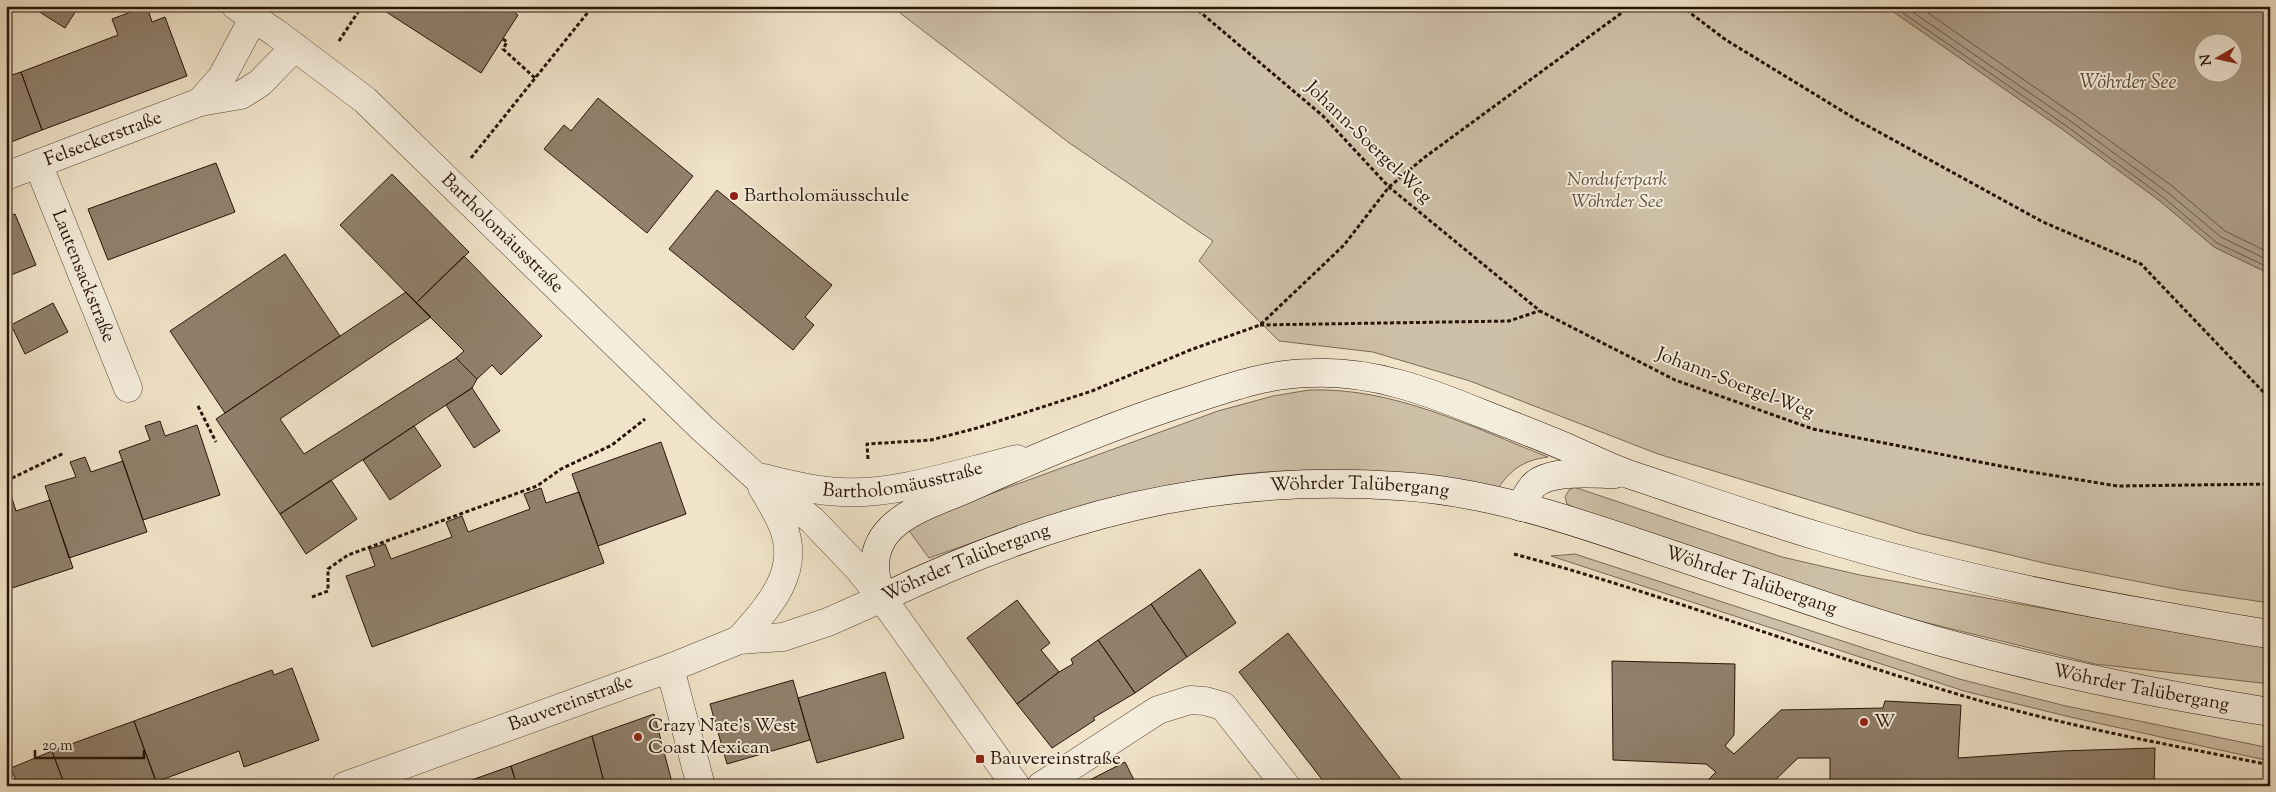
<svg xmlns="http://www.w3.org/2000/svg" width="2276" height="792" font-family="'Sorts Mill Goudy',serif">
<rect width="100%" height="100%" fill="#f0e3c9"/>
<filter id="stains"><feTurbulence type="fractalNoise" baseFrequency=".004" numOctaves="4"/><feColorMatrix values="0 0 0 0 .2 0 0 0 0 .09 0 0 0 0 .02 0 0 0 .5 -.17"/></filter>
<radialGradient id="worn" r=".72"><stop offset=".6" stop-color="#630" stop-opacity="0"/><stop offset="1" stop-color="#630" stop-opacity=".3"/></radialGradient>
<path fill="#cec0a8" stroke="#7a6a58" d="M 891,6 L 1885,6 L 2062,129 L 2160,201 L 2214,247 L 2270,274 L 2270,603 L 2181,590 L 2048,564 L 1918,533 L 1658,454 L 1470,381 L 1373,352 L 1279,341 L 1199,261 L 1213,241 L 1068,142 Z
M 1309,390 C 1394,387 1471,427 1548,457 C 1525,460 1510,469 1498,489 C 1402,471 1302,463 1205,479 C 1110,494 1019,526 929,558 L 907,528 L 946,510 L 1218,411 L 1273,396 Z
M 1574,487 L 1782,557 L 1860,575 L 2102,619 L 2270,646 L 2270,684 L 2095,664 L 1895,615 L 1575,508 L 1567,504 L 1565,497 L 1569,490 Z
M 1575,554 L 1959,679 L 2066,706 L 2270,748 L 2270,761 L 2070,717 L 1964,691 L 1551,556 Z"/>
<path fill="#ac9d87" stroke="#776654" fill-rule="evenodd" d="M 1885,6 L 2270,6 L 2270,274 L 2214,247 L 2160,201 L 2062,129 ZM 2204,42 L 2234,42 L 2234,72 L 2204,72 Z"/>
<g fill="none" stroke-linecap="round" stroke-linejoin="round">
<path stroke="#6a5848" stroke-width="1" d="M 1893,6 L 2065,125 L 2163,197 L 2217,243 L 2270,268
M 1904,6 L 2069,120 L 2167,192 L 2221,237 L 2270,261
M 1918,6 L 2073,114 L 2172,186 L 2225,231 L 2270,253"/>
</g>
<path fill="#90806c" stroke="#271408" d="M 30,6 L 79,6 L 65,28 Z
M 147,6 L 152,22 L 165,17 L 187,76 L 42,130 L 21,72 L 118,35 L 112,19 Z
M 377,6 L 506,6 L 518,15 L 481,73 Z
M 21,72 L 42,130 L 6,144 L 6,77 Z
M 598,98 L 693,176 L 647,233 L 544,149 L 564,125 L 571,131 Z
M 216,163 L 235,212 L 108,260 L 88,209 Z
M 392,174 L 469,252 L 416,303 L 340,225 Z
M 717,190 L 832,285 L 805,317 L 814,325 L 793,350 L 669,249 Z
M 15,214 L 36,265 L 6,277 L 6,217 Z
M 285,254 L 340,336 L 225,413 L 170,331 Z
M 464,256 L 542,336 L 501,375 L 492,365 L 477,379 L 456,358 L 464,351 L 416,303 Z
M 406,292 L 431,317 L 280,419 L 304,454 L 456,358 L 477,379 L 472,388 L 280,514 L 216,419 Z
M 53,303 L 68,332 L 25,354 L 11,325 Z
M 472,388 L 500,431 L 474,448 L 446,405 Z
M 160,421 L 165,436 L 197,425 L 220,495 L 143,520 L 119,451 L 150,440 L 145,426 Z
M 414,426 L 441,466 L 390,500 L 363,460 Z
M 661,442 L 686,514 L 598,546 L 572,474 Z
M 85,457 L 91,472 L 123,461 L 147,532 L 69,558 L 45,486 L 76,477 L 70,462 Z
M 331,480 L 357,519 L 306,554 L 280,514 Z
M 541,488 L 546,503 L 579,492 L 604,563 L 372,647 L 346,576 L 375,566 L 369,549 L 385,544 L 391,559 L 452,537 L 446,522 L 462,516 L 468,532 L 530,509 L 524,494 Z
M 11,495 L 16,511 L 50,500 L 73,568 L 6,590 L 6,497 Z
M 1200,569 L 1236,623 L 1187,657 L 1151,604 Z
M 1017,600 L 1050,643 L 1041,650 L 1059,672 L 1017,704 L 967,638 Z
M 1151,604 L 1187,657 L 1135,693 L 1098,640 Z
M 1288,633 L 1406,786 L 1327,786 L 1239,672 Z
M 1098,640 L 1135,693 L 1093,718 L 1095,720 L 1052,748 L 1017,704 L 1059,672 L 1073,664 L 1071,659 Z
M 1612,661 L 1735,664 L 1734,735 L 1725,746 L 1734,754 L 1781,710 L 1883,708 L 1885,701 L 1961,705 L 1958,758 L 2061,751 L 2155,748 L 2154,786 L 1830,786 L 1830,758 L 1798,758 L 1769,786 L 1709,786 L 1709,779 L 1716,772 L 1706,764 L 1613,760 Z
M 292,668 L 319,740 L 244,767 L 239,751 L 156,782 L 134,721 L 272,670 L 274,675 Z
M 885,672 L 904,738 L 817,763 L 798,698 Z
M 793,680 L 810,740 L 727,764 L 710,704 Z
M 654,714 L 673,786 L 605,786 L 592,736 Z
M 134,721 L 158,786 L 65,786 L 52,751 Z
M 592,736 L 605,786 L 517,786 L 511,766 Z
M 52,751 L 65,786 L 18,786 L 11,768 Z
M 1125,762 L 1137,786 L 1078,786 Z
M 511,766 L 517,786 L 455,786 Z"/>
<g fill="none" stroke-linecap="round" stroke-linejoin="round">
<defs>
<g id="minor">
<path d="M 200,102 L 222,77 L 254,17"/>
<path id="s1" d="M 38,164 L 128,388"/>
<path id="s2" d="M 6,176 L 200,102 L 241,95 L 260,83 L 295,47"/>
<path d="M 882,598 L 1016,786"/>
<path d="M 670,668 L 701,786"/>
<path d="M 1041,786 L 1158,710 L 1190,700 L 1205,701 L 1223,706 L 1286,786"/>
</g>
<g id="tertiary">
<path id="s3" d="M 236,6 L 276,33 L 365,100 L 702,428 L 756,477 L 812,520 L 858,568 L 882,598 L 828,622 L 783,637 L 739,640 L 670,668 L 345,786"/>
<path id="s4" d="M 763,478 C 789,484 815,491 842,492 C 898,495 962,472 1017,459"/>
<path d="M 739,640 C 766,609 799,576 785,532 C 780,516 770,501 762,487"/>
</g>
<g id="secondary">
<path d="M 1521,507 C 1524,500 1528,492 1533,486 C 1549,469 1593,474 1615,474"/>
<path id="s5" d="M 2270,634 C 2234,629 2199,622 2164,616 C 2048,596 1933,571 1821,537 C 1757,518 1694,496 1631,475 C 1610,468 1589,457 1568,448 C 1540,436 1511,425 1483,414 C 1427,391 1374,371 1313,373 C 1272,373 1233,386 1194,399 C 1118,423 1046,453 973,486 C 935,504 866,518 876,576 C 877,583 880,591 882,598 C 1051,517 1209,473 1398,486 C 1485,491 1568,519 1650,547 C 1718,570 1787,593 1855,616 C 1990,660 2130,690 2270,712"/>
</g>
</defs>
<use href="#minor" stroke="#594838" stroke-width="29"/>
<use href="#tertiary" stroke="#594838" stroke-width="29"/>
<use href="#secondary" stroke="#271408" stroke-width="29"/>
<path stroke="#271408" stroke-width="3" stroke-dasharray="4 2.5" stroke-linecap="butt" d="M 1193,6 L 1323,116 L 1389,187 L 1540,311 L 1675,380 L 1813,429 L 2026,471 L 2117,486 L 2270,484
M 1681,6 L 1726,40 L 1857,120 L 2043,222 L 2141,264 L 2270,399
M 503,39 L 507,42 L 503,49 L 535,78
M 339,41 L 362,6
M 471,158 L 593,6
M 1260,325 L 1509,321 L 1539,311
M 198,406 L 216,442
M 868,459 L 867,444 L 931,440 L 977,428 L 1092,391 L 1190,350 L 1260,325 L 1344,245 L 1389,187 L 1425,157 L 1631,6
M 6,481 L 64,453
M 1514,554 C 1674,597 1829,658 1988,703 C 2081,729 2176,746 2270,765
M 312,597 L 328,591 L 328,569 L 348,555 L 537,486 L 561,469 L 612,445 L 645,419"/>
<use href="#minor" stroke="#f5eddc" stroke-width="28"/>
<use href="#tertiary" stroke="#f5eddc" stroke-width="28"/>
<use href="#secondary" stroke="#f5eddc" stroke-width="28"/>
</g>
<g fill="#8f2418" stroke="#f5eddc" stroke-width="2">
<circle cx="734" cy="196" r="5"/>
<circle cx="1864" cy="722" r="5"/>
<circle cx="638" cy="737" r="5"/>
<rect x="975" y="754" width="10" height="10" rx="2.5"/>
</g>
<g text-anchor="middle" dominant-baseline="central" stroke-width="4" stroke-linejoin="round" paint-order="stroke">
<g font-size="19" fill="#271408" stroke="#f5eddc">
<text stroke="none"><textPath href="#s2" startOffset="104">Felseckerstraße</textPath></text>
<text transform="translate(1368 143) rotate(44)">Johann-Soergel-Weg</text>
<text stroke="none"><textPath href="#s3" startOffset="351">Bartholomäusstraße</textPath></text>
<text stroke="none"><textPath href="#s1" startOffset="121">Lautensackstraße</textPath></text>
<text transform="translate(1735 384) rotate(21)">Johann-Soergel-Weg</text>
<text stroke="none"><textPath href="#s4" startOffset="142">Bartholomäusstraße</textPath></text>
<text stroke="none"><textPath href="#s5" startOffset="2020">Wöhrder Talübergang</textPath></text>
<text stroke="none"><textPath href="#s5" startOffset="1615">Wöhrder Talübergang</textPath></text>
<text stroke="none"><textPath href="#s5" startOffset="2425">Wöhrder Talübergang</textPath></text>
<text stroke="none"><textPath href="#s5" startOffset="2830">Wöhrder Talübergang</textPath></text>
<text transform="translate(571 704) rotate(-20)">Bauvereinstraße</text>
</g>
<g font-size="19" font-style="italic" fill="#615040" stroke="#f5eddc">
<text x="1617" y="180">Norduferpark<tspan x="1617" dy="22">Wöhrder See</tspan></text>
</g>
<g font-size="19" fill="#271408" stroke="#f5eddc" text-anchor="start">
<text x="744" y="196">Bartholomäusschule</text>
<text x="1874" y="722">W</text>
<text x="648" y="726">Crazy Nate's West<tspan x="648" dy="22">Coast Mexican</tspan></text>
<text x="990" y="759">Bauvereinstraße</text>
</g>
<g font-size="20" font-style="italic" fill="#5c4b3b" stroke="#f5eddc">
<text x="2128" y="83">Wöhrder See</text>
</g>
</g>
<rect width="2276" height="792" fill="none" stroke="#f0e3c9" stroke-width="25"/>
<rect x="8" y="8" width="2261" height="777" fill="none" stroke="#271408" stroke-width="2.5"/>
<rect x="12" y="12" width="2251" height="767" fill="none" stroke="#271408"/>
<g transform="translate(2218 58) rotate(261)"><circle r="24" fill="#f5eddc" stroke="#a39687"/>
<path d="M0-4L9 19L0 12L-9 19Z" fill="#8f2418"/>
<text y="-8" font-size="14" font-weight="bold" text-anchor="middle" fill="#271408">N</text>
</g>
<path d="M35 750v8h109v-8" fill="none" stroke="#271408" stroke-width="2.5"/>
<text x="42" y="750" font-size="15" fill="#271408" stroke="#f5eddc" stroke-width="4" paint-order="stroke">20 m</text>
<rect width="100%" height="100%" filter="url(#stains)"/>
<rect width="100%" height="100%" fill="url(#worn)"/>
</svg>
